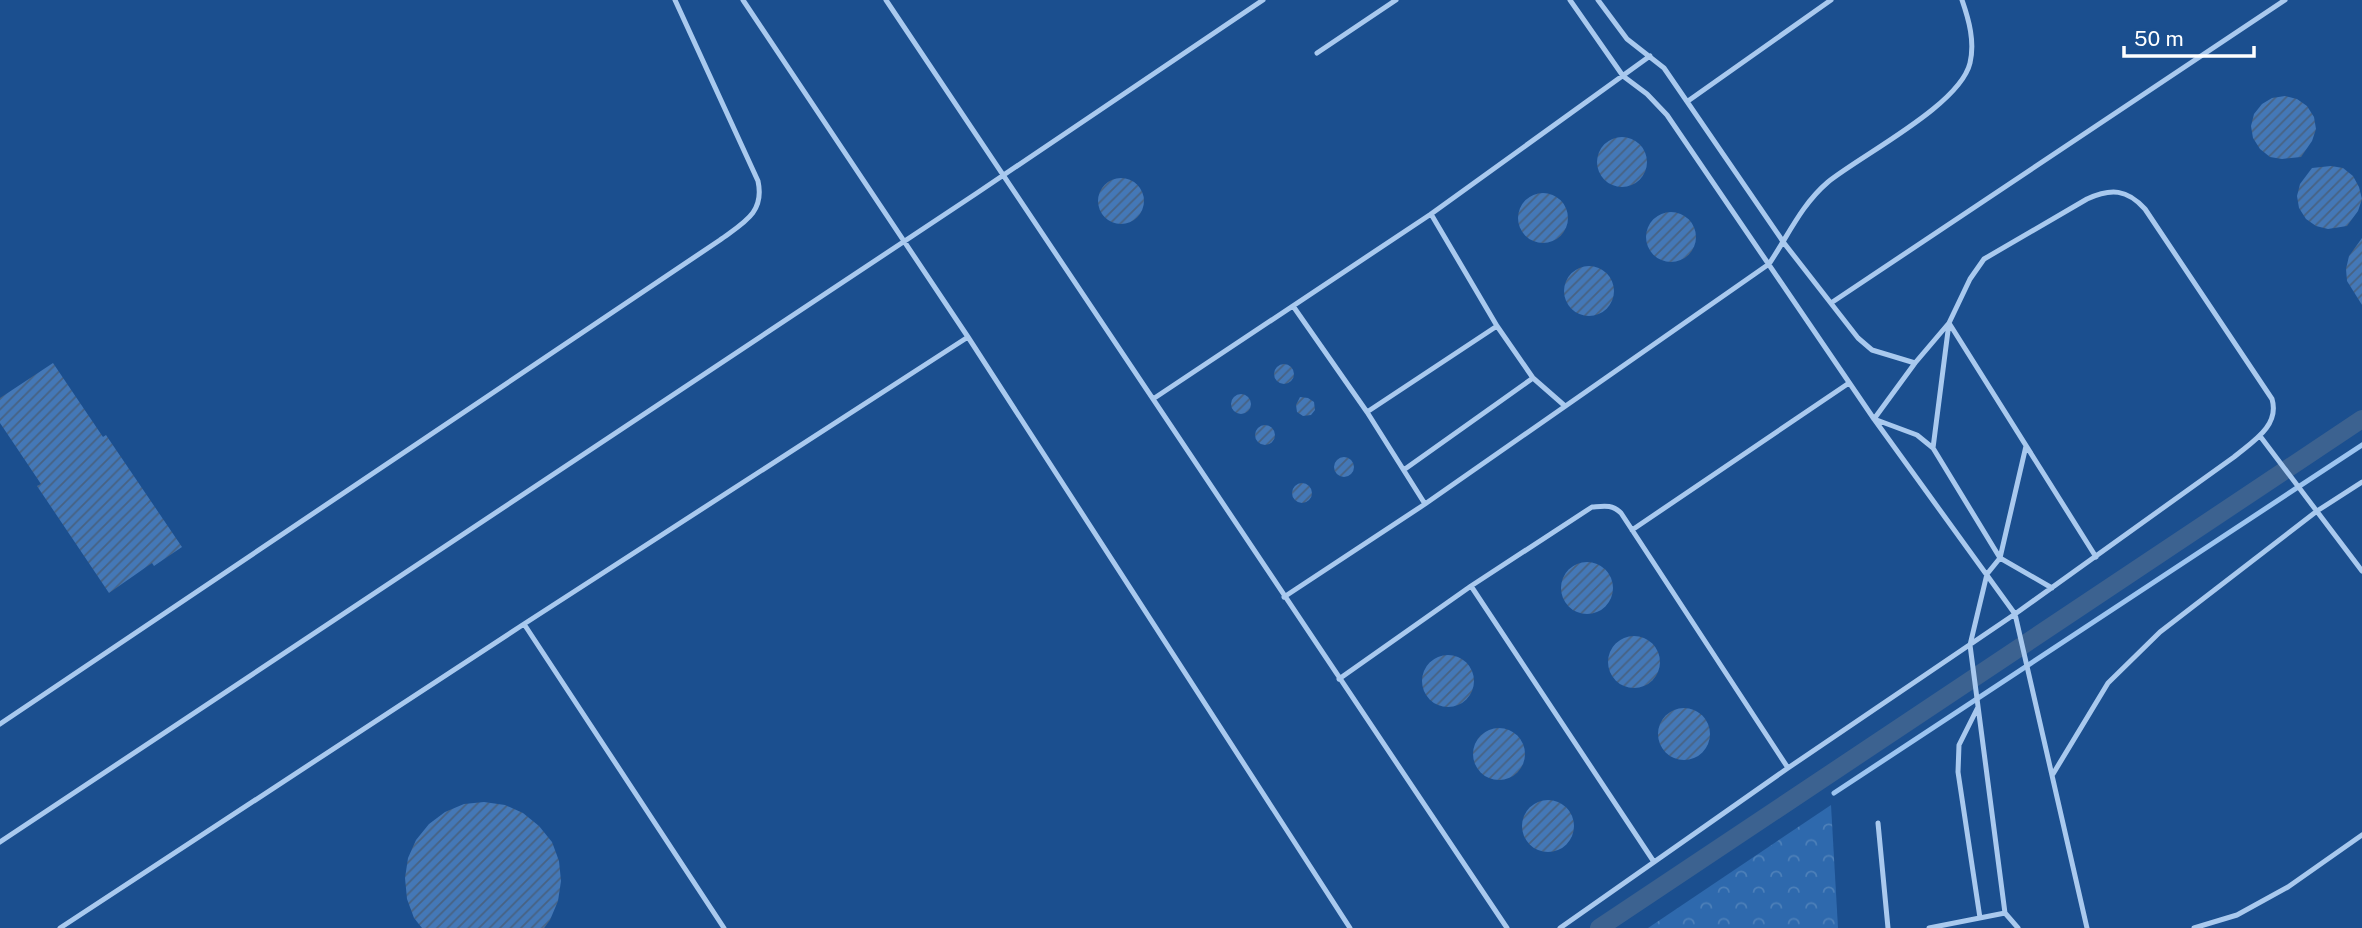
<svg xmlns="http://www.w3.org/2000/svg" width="2362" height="928" font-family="'Public Sans',sans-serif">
<defs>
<pattern id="forest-crowns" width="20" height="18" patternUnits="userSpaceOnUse" patternTransform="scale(1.75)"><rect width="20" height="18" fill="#2e69ad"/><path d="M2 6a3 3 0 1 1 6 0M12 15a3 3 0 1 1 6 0" fill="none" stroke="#4d80b9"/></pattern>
<pattern id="building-hatch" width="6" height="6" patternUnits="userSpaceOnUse" patternTransform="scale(1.75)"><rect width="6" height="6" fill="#4478b7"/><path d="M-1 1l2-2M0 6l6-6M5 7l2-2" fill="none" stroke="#486282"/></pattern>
</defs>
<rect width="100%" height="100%" fill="#1b4f8f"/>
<path fill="url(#forest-crowns)" d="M 1831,805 L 1838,928 L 1648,928 Z"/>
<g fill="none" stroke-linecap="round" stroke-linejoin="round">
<path stroke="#9cc4f0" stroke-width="5" d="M 1834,793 L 2362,445"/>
<path stroke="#3c6290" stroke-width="18" d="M 1599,928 L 2362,419"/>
</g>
<path fill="url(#building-hatch)" d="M 2285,96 L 2297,99 L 2307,106 L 2314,117 L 2316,129 L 2312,141 L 2301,157 L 2282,159 L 2270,157 L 2260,149 L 2253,138 L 2251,126 L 2254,114 L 2262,104 L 2272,98 Z
M1597 162a25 25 0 1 1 50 0a25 25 0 1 1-50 0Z
M 2331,166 L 2343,168 L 2353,176 L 2359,187 L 2362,199 L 2358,211 L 2347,226 L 2328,229 L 2316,226 L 2306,219 L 2299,208 L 2297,196 L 2300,184 L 2312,168 Z
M1098 201a23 23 0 1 1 46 0a23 23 0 1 1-46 0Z
M1518 218a25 25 0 1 1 50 0a25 25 0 1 1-50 0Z
M1646 237a25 25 0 1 1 50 0a25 25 0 1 1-50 0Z
M 2362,238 L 2362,305 L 2347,281 L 2346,269 L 2349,256 Z
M1564 291a25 25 0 1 1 50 0a25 25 0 1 1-50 0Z
M 53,363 L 103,437 L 106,435 L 182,547 L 154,566 L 152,563 L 109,593 L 37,486 L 41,484 L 0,423 L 0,398 Z
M1274 374a10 10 0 1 1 20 0a10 10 0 1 1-20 0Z
M1231 404a10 10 0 1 1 20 0a10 10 0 1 1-20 0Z
M 1300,397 L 1308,398 L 1314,402 L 1315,410 L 1311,415 L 1303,416 L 1297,412 L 1296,405 Z
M1255 435a10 10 0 1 1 20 0a10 10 0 1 1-20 0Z
M1334 467a10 10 0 1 1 20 0a10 10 0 1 1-20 0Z
M1292 493a10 10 0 1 1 20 0a10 10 0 1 1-20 0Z
M1561 588a26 26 0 1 1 52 0a26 26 0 1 1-52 0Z
M1608 662a26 26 0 1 1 52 0a26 26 0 1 1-52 0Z
M1422 681a26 26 0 1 1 52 0a26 26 0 1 1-52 0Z
M1658 734a26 26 0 1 1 52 0a26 26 0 1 1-52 0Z
M1473 754a26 26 0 1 1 52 0a26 26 0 1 1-52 0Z
M1522 826a26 26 0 1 1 52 0a26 26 0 1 1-52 0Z
M 484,802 L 505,805 L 523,813 L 539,826 L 552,842 L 559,861 L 561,881 L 558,901 L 550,920 L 544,928 L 422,928 L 414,918 L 407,899 L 405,878 L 408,858 L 416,840 L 429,824 L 445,812 L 464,804 Z"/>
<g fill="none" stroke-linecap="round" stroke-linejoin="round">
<path stroke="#a9c9ee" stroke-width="5" d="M 743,0 L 968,337 L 1350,928
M 886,0 L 1507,928
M 1570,0 L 1623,76 L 1647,94 L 1667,115 L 1874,419 L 2015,614 L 2087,928
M 1598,0 L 1627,39 L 1664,68 L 1784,243 L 1858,338 L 1872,350 L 1915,363
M 1317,53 L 1396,0
M 1688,101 L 1831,0
M 1431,214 L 1497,326 L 1533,378 L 1565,406
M 1831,303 L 2285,0
M 1293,306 L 1367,412 L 1425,504
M 1949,323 L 1933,448 L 2000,558 L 2052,588
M 1949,323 L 2096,557
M 1153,399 L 1431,214 L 1650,56
M 1367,412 L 1497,326
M 1874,419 L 1917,435 L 1933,448
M 2260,436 L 2362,571
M 1405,469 L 1533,378
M 1632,530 L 1849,383
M 1471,586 L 1654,862
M 1284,597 L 1425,504 L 1769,264 C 1788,236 1801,205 1828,182 C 1863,154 1960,105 1970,63 C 1975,42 1969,20 1962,0
M 524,624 L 724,928
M 1339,679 L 1471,586 L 1592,507 C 1604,506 1612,504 1621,513 L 1788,768
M 1978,707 L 1959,745 L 1958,772 L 1980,918
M 0,724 L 720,240 C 743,223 765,213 758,181 L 675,0
M 2053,774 L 2108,683 L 2160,632 L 2317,511 L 2362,482
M 1878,823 L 1888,928
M 0,842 L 977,193 L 1263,0
M 60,928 L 524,624 L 968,337
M 1560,928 L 1788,768 L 2015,614 L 2234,457 C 2252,442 2280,426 2272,399 L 2145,209 C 2127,189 2111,188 2087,199 L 1984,259 L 1970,279 L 1949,323 L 1915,363 L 1874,419
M 1929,928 L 2005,913
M 2018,928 L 2005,913 L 1970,645 L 1987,574 L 2000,558 L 2026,446
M 2194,928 L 2237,915 L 2288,887 L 2362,835"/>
</g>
<path d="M2124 46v10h130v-10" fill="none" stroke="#ffffff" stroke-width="3.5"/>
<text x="2134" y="46" font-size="21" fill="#ffffff" stroke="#1b4f8f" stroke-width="5" paint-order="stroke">50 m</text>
</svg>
